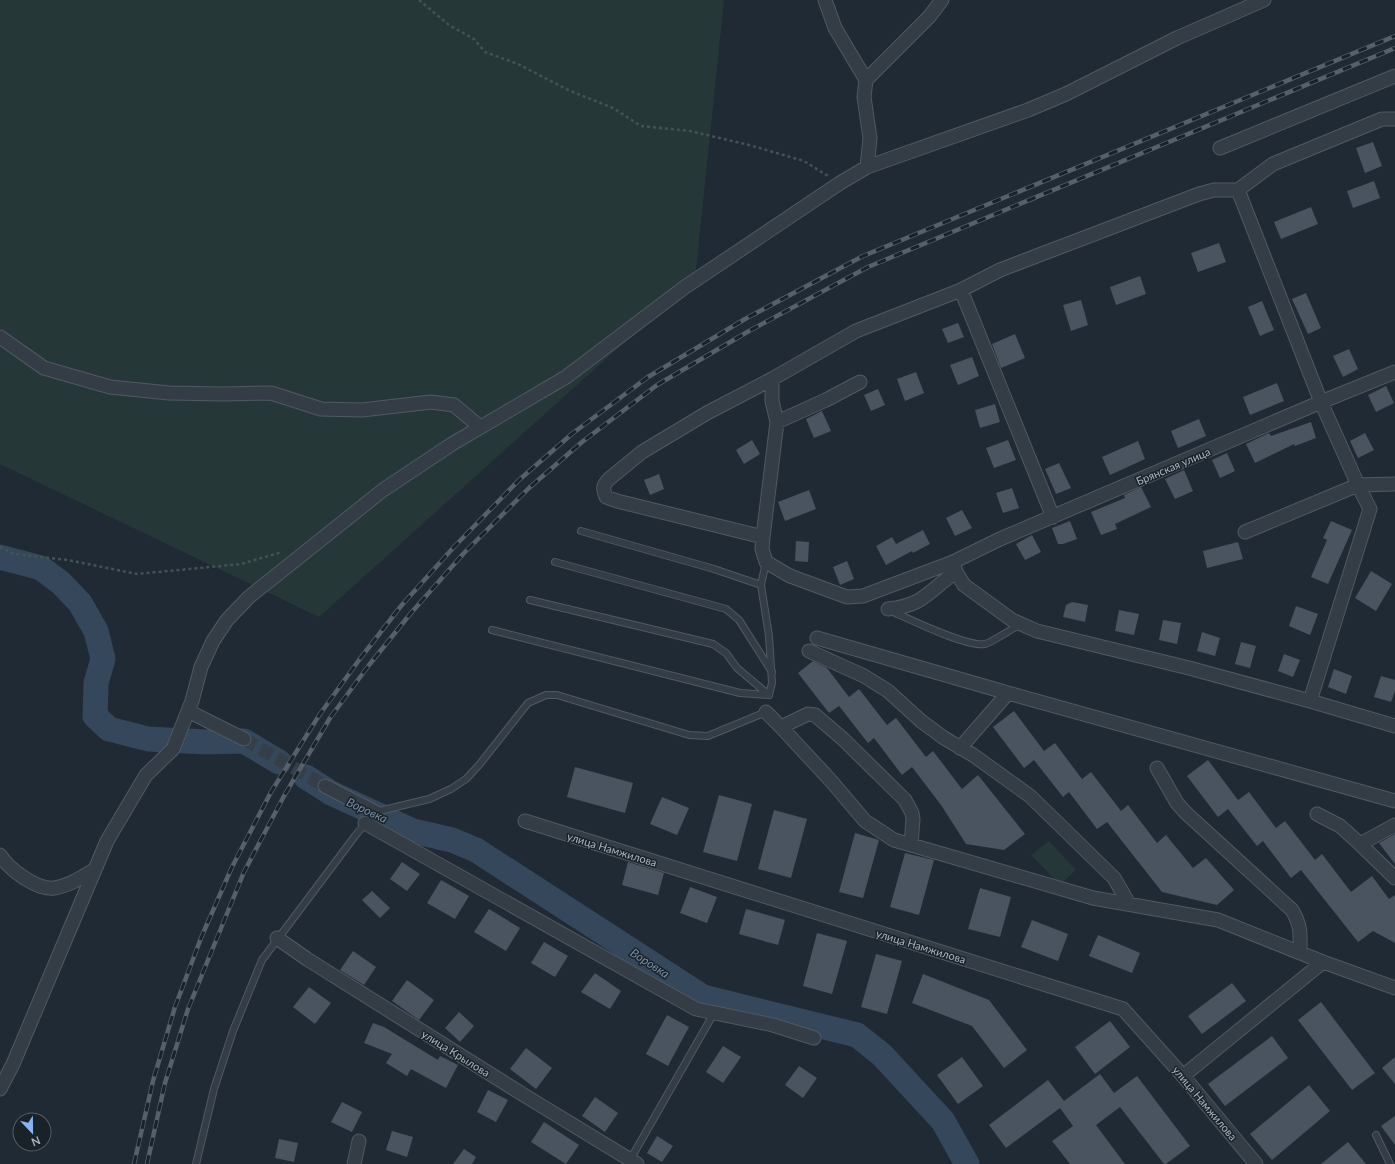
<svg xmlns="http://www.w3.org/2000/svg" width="1395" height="1164" font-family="Lato,sans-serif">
<rect width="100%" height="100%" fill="#202a34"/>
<path fill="#253837" d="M 0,0 L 724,0 L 695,279 L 319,617 L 0,464 Z
M 1049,841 L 1076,870 L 1060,885 L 1031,855 Z"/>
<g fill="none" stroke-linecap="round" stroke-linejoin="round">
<path stroke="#35475a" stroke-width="25" d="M 0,557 L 41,568 L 61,583 L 80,603 L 96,631 L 103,659 L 96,683 L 95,716 L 109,729 L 148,739 L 206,742 L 244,741 L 279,762
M 306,777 L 331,793 L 413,831 L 452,840 L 476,850 L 703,997 L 857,1035 L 882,1055 L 943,1121 L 967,1164"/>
</g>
<path fill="#495460" d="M 1373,142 L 1382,166 L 1365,173 L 1356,148 Z
M 1374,181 L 1380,198 L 1353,208 L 1347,191 Z
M 1311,207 L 1318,224 L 1281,239 L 1274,222 Z
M 1219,243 L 1226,262 L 1198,272 L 1191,253 Z
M 1140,276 L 1146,294 L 1116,305 L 1110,287 Z
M 1306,293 L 1321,328 L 1308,334 L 1292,299 Z
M 1081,300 L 1088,325 L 1071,331 L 1063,305 Z
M 1262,301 L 1274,330 L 1260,336 L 1248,307 Z
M 958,323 L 964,337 L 948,343 L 942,329 Z
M 1015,334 L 1025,358 L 1001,368 L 992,344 Z
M 1349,349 L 1358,369 L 1343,377 L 1333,356 Z
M 972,357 L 979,376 L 958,385 L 950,365 Z
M 916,372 L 924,393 L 905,401 L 897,379 Z
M 1277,383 L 1284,401 L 1250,415 L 1243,397 Z
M 1386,386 L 1394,403 L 1376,412 L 1368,395 Z
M 878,389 L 885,405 L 871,411 L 864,395 Z
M 995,404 L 1000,422 L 980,428 L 975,410 Z
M 822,411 L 831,431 L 814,438 L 806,419 Z
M 1199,419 L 1206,436 L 1178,448 L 1171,431 Z
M 1311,422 L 1316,438 L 1295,446 L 1294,444 L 1255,463 L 1246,444 L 1269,433 L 1271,436 Z
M 1365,433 L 1374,450 L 1358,458 L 1350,441 Z
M 752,440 L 760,454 L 744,464 L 736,450 Z
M 1008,440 L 1016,460 L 994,468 L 986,448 Z
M 1138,441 L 1145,459 L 1110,475 L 1102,457 Z
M 1227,453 L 1235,471 L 1220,478 L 1212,460 Z
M 1059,463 L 1071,488 L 1056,494 L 1045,469 Z
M 1184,470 L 1193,491 L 1175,499 L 1165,479 Z
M 659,474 L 664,489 L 650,495 L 644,480 Z
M 1141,487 L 1151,507 L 1115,524 L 1117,529 L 1101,535 L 1091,512 L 1125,498 L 1124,495 Z
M 1012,488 L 1019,508 L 1003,513 L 996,493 Z
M 809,490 L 816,509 L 785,521 L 778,502 Z
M 962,510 L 972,528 L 955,536 L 946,518 Z
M 1070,521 L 1077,539 L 1063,544 L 1058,544 L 1052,528 Z
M 1331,521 L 1352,530 L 1328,584 L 1311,577 L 1327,540 L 1323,538 Z
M 923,530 L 930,544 L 913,553 L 912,551 L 886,565 L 876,546 L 892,537 L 896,544 Z
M 1032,535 L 1041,552 L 1025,560 L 1016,544 Z
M 796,541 L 809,542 L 808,562 L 795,561 Z
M 1238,542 L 1243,559 L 1207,568 L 1203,551 Z
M 847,561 L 854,579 L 840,585 L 833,567 Z
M 1371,571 L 1392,584 L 1376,611 L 1355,598 Z
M 1072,602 L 1088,605 L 1085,622 L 1063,617 L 1066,605 Z
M 1296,606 L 1318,614 L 1310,635 L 1289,626 Z
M 1119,610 L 1139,614 L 1134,635 L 1115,631 Z
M 1163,620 L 1181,623 L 1177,644 L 1159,640 Z
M 1202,632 L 1220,638 L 1215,656 L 1197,651 Z
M 1241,642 L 1256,646 L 1250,668 L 1235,664 Z
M 1284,654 L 1300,660 L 1293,677 L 1278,671 Z
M 813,661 L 827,668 L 849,697 L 859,689 L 887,725 L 896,718 L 926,757 L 933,751 L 962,789 L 978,775 L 1025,834 L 1004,850 L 966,844 L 941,805 L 912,767 L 902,775 L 874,738 L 868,743 L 839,706 L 829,713 L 798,673 Z
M 1334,669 L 1352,676 L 1346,694 L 1328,687 Z
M 1381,676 L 1395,680 L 1395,691 L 1391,702 L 1374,697 Z
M 1014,711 L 1044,751 L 1055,743 L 1082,779 L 1091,772 L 1121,811 L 1128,805 L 1157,843 L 1166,835 L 1193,868 L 1206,858 L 1234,890 L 1217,905 L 1162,892 L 1107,822 L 1097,829 L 1069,792 L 1063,797 L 1034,760 L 1024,768 L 993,727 Z
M 1208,760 L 1238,800 L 1249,792 L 1276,828 L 1285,821 L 1315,860 L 1322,854 L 1351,892 L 1372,876 L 1389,899 L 1395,895 L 1395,943 L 1373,931 L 1358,942 L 1301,870 L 1291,878 L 1263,841 L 1257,846 L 1228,809 L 1218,817 L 1187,776 Z
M 575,767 L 633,783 L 625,813 L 567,797 Z
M 719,795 L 752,804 L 737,861 L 703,852 Z
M 662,797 L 689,808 L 677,835 L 650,824 Z
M 774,810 L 807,819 L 791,878 L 758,869 Z
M 855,833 L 879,840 L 863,898 L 839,892 Z
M 1395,834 L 1395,864 L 1379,843 Z
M 905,853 L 934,860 L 919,915 L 890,907 Z
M 402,862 L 420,874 L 407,891 L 390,879 Z
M 628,862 L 664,873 L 658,895 L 622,885 Z
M 441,880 L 469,896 L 455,919 L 427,903 Z
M 690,887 L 717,897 L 707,923 L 680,913 Z
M 980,888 L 1011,897 L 1000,937 L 968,929 Z
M 372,891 L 390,908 L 380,918 L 362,900 Z
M 489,909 L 520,928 L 506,951 L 474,932 Z
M 746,909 L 785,920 L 778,945 L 739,934 Z
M 1032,920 L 1068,934 L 1058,961 L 1021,947 Z
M 817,933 L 847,941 L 832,994 L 803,986 Z
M 1098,935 L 1140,953 L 1132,973 L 1089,956 Z
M 544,942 L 568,956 L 555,977 L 531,963 Z
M 353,951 L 376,967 L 364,985 L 340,970 Z
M 876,954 L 902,961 L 887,1014 L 861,1007 Z
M 595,973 L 621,991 L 610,1009 L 581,992 Z
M 923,974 L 989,1000 L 1027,1050 L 1004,1068 L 972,1026 L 912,1003 Z
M 407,980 L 434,1000 L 419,1020 L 392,1001 Z
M 1232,983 L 1246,1001 L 1202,1034 L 1188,1016 Z
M 309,987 L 331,1003 L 315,1024 L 293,1007 Z
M 1321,1002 L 1375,1073 L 1352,1090 L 1298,1020 Z
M 459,1012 L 474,1026 L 460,1042 L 445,1028 Z
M 667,1015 L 689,1027 L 668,1066 L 646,1054 Z
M 1110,1021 L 1130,1047 L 1095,1074 L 1075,1047 Z
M 373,1023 L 384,1027 L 438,1060 L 440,1056 L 458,1065 L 446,1088 L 411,1069 L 407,1076 L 386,1063 L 392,1054 L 364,1043 Z
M 1272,1036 L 1288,1058 L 1225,1106 L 1208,1084 Z
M 723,1046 L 741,1057 L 723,1083 L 706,1072 Z
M 526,1048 L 552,1068 L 536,1089 L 510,1069 Z
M 962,1057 L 983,1086 L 958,1104 L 937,1075 Z
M 1395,1057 L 1395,1084 L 1382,1068 Z
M 799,1066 L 817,1078 L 803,1098 L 785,1085 Z
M 1100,1074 L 1114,1093 L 1137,1076 L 1190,1146 L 1166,1164 L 1164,1164 L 1120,1107 L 1096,1125 L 1125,1164 L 1070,1164 L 1052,1141 L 1073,1126 L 1060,1108 L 1006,1148 L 989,1125 L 1048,1080 L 1064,1101 Z
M 1309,1085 L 1330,1111 L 1272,1160 L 1250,1134 Z
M 488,1090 L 508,1100 L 496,1122 L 477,1112 Z
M 595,1097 L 618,1113 L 605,1132 L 582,1116 Z
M 342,1102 L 362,1112 L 352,1132 L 331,1122 Z
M 1395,1116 L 1395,1145 L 1381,1126 Z
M 544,1122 L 579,1145 L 566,1164 L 531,1142 Z
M 392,1131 L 413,1137 L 407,1157 L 386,1150 Z
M 657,1136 L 673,1146 L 662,1162 L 647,1153 Z
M 279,1139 L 298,1143 L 294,1162 L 275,1158 Z
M 1348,1142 L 1366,1164 L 1321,1164 Z
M 464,1149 L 476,1157 L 472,1164 L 453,1164 Z"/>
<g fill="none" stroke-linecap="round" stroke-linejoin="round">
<path stroke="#353f49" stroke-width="13" stroke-dasharray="13 6" stroke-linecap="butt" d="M 244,739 L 325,786"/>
<defs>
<path id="service" d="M 581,531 L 714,569 L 761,585
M 555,562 L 726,609 L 739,620 L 772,672
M 766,562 L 761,585 L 769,636 L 772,683 L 769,695
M 530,600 L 713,644 L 726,653 L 737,668 L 769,695
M 891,611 C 909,619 968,648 985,644 C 990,643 1014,628 1020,624
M 492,630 L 740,693 L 769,695
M 1376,1135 L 1390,1164
M 630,1160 L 714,1013
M 196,1164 L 214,1089 L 233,1031 L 262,960 L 355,836 L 375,812 L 429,799 L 451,789 L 466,779 L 479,765 L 528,703 L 546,695 L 557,695 L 689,735 L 708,736 L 766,712"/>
<path id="minor" d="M 825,0 L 835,28 L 866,80 L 864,97 L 870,138 L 867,167
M 866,80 L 929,17 L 942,0
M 1395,119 L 1382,119 L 1285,159 L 1273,164 L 1238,190 L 1214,190 L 1199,194 L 1000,270 L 961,290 L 856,331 L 772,379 L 772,401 L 777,422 L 763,537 L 762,549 L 766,562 L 790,576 L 847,597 L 863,596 L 953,562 L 1000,539 L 1321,402 L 1395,372
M 1220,148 L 1395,76
M 1238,190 L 1321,402 L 1358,485 L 1395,484
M 961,290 L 1053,517
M 0,337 L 44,368 L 110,387 L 169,393 L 223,394 L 271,393 L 321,409 L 362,410 L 431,402 L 454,405 L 480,427
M 777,422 L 826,400 L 860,382
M 1245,532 L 1358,485 L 1370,509 L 1310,701
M 763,537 L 617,501 L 606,497 C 603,489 602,486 609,479 L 642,452 L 707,413 L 772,379
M 953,562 L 956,572 L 964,585 L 1012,620 L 1037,631 L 1189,668 L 1310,701 L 1395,726
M 888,609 C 924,606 929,590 956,572
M 817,638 L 1008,693 L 1395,801
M 809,651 L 864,676 L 888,691 L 921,721 L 944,738 L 973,755 L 1030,796 L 1114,878 L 1129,904
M 188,711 L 244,739
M 766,712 L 781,727 L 832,782 L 865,821 L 894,840 L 1093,898 L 1218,920 L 1323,962 L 1395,988
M 781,727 L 808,714 L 815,715 L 843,739 L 905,800 L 912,813 L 913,819 L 911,845
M 960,748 L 1008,693
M 1157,768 L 1177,803 L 1186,813 L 1292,910 C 1302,927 1300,935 1300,953
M 325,786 L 375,812
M 1317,814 L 1340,826 L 1360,844 L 1395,878
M 525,821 L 1123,1009 L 1183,1076 L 1256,1164
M 365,823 L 696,1009 L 773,1025 L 814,1038
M 1360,844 L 1395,825
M 0,855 C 9,869 36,890 54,888 C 69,886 82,877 94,870
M 277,938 L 307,959 L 527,1097 L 637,1164
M 1183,1076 L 1323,962
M 0,1089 L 13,1064 L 107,841 L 146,775 L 173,749 L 192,701 L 201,667 L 213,641 L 227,620 L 249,597 L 383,490 L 452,444 L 566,377 L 685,287 L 840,183 L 867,167 L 1028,110 L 1066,94 L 1177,38 L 1264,0
M 354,1164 L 359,1141"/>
</defs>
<use href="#service" stroke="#515963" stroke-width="8"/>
<use href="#minor" stroke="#515963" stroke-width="15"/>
<path stroke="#425355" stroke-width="2.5" stroke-dasharray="3 3" stroke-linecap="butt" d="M 419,0 L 449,25 L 474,39 L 485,52 L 518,64 L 568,90 L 613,108 L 641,126 L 690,131 L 749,145 L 804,161 L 828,176
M 0,547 L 14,554 L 68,560 L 137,574 L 241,564 L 282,552"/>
<use href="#service" stroke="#343c45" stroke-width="6"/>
<use href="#minor" stroke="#343c45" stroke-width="13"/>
<defs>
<path id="rail" d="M 134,1164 L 153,1081 L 175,1007 L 201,938 L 232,867 L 271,792 L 320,714 L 359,660 L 401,606 L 453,548 L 519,480 L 573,433 L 648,377 L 745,319 L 863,256 L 1395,36
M 147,1164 L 165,1083 L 188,1009 L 244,872 L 284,796 L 330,718 L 369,665 L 411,613 L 464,553 L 529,488 L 582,442 L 657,385 L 749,331 L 868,267 L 1395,48"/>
</defs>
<use href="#rail" stroke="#56606c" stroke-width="4.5"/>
<use href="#rail" stroke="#192129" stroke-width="3" stroke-dasharray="9" stroke-linecap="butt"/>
</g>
<g text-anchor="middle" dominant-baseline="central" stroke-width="3" stroke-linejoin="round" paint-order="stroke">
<g font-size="11" fill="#aeb6c2" stroke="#192129">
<text transform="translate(1173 466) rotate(-23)">Брянская улица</text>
<text transform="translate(612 849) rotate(17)">улица Намжилова</text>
<text transform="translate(921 946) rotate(17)">улица Намжилова</text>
<text transform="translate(456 1053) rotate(32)">улица Крылова</text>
<text transform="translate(1205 1103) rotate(50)">улица Намжилова</text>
</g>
<g font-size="12" font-style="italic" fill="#778fa9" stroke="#192129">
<text transform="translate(367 810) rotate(25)">Воровка</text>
<text transform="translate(650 963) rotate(33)">Воровка</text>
</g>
</g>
<g transform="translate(32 1132) rotate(158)"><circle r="19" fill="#192129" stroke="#555d66"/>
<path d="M0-3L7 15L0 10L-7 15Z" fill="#85b4f0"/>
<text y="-6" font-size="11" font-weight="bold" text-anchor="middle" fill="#aeb6c2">N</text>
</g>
</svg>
